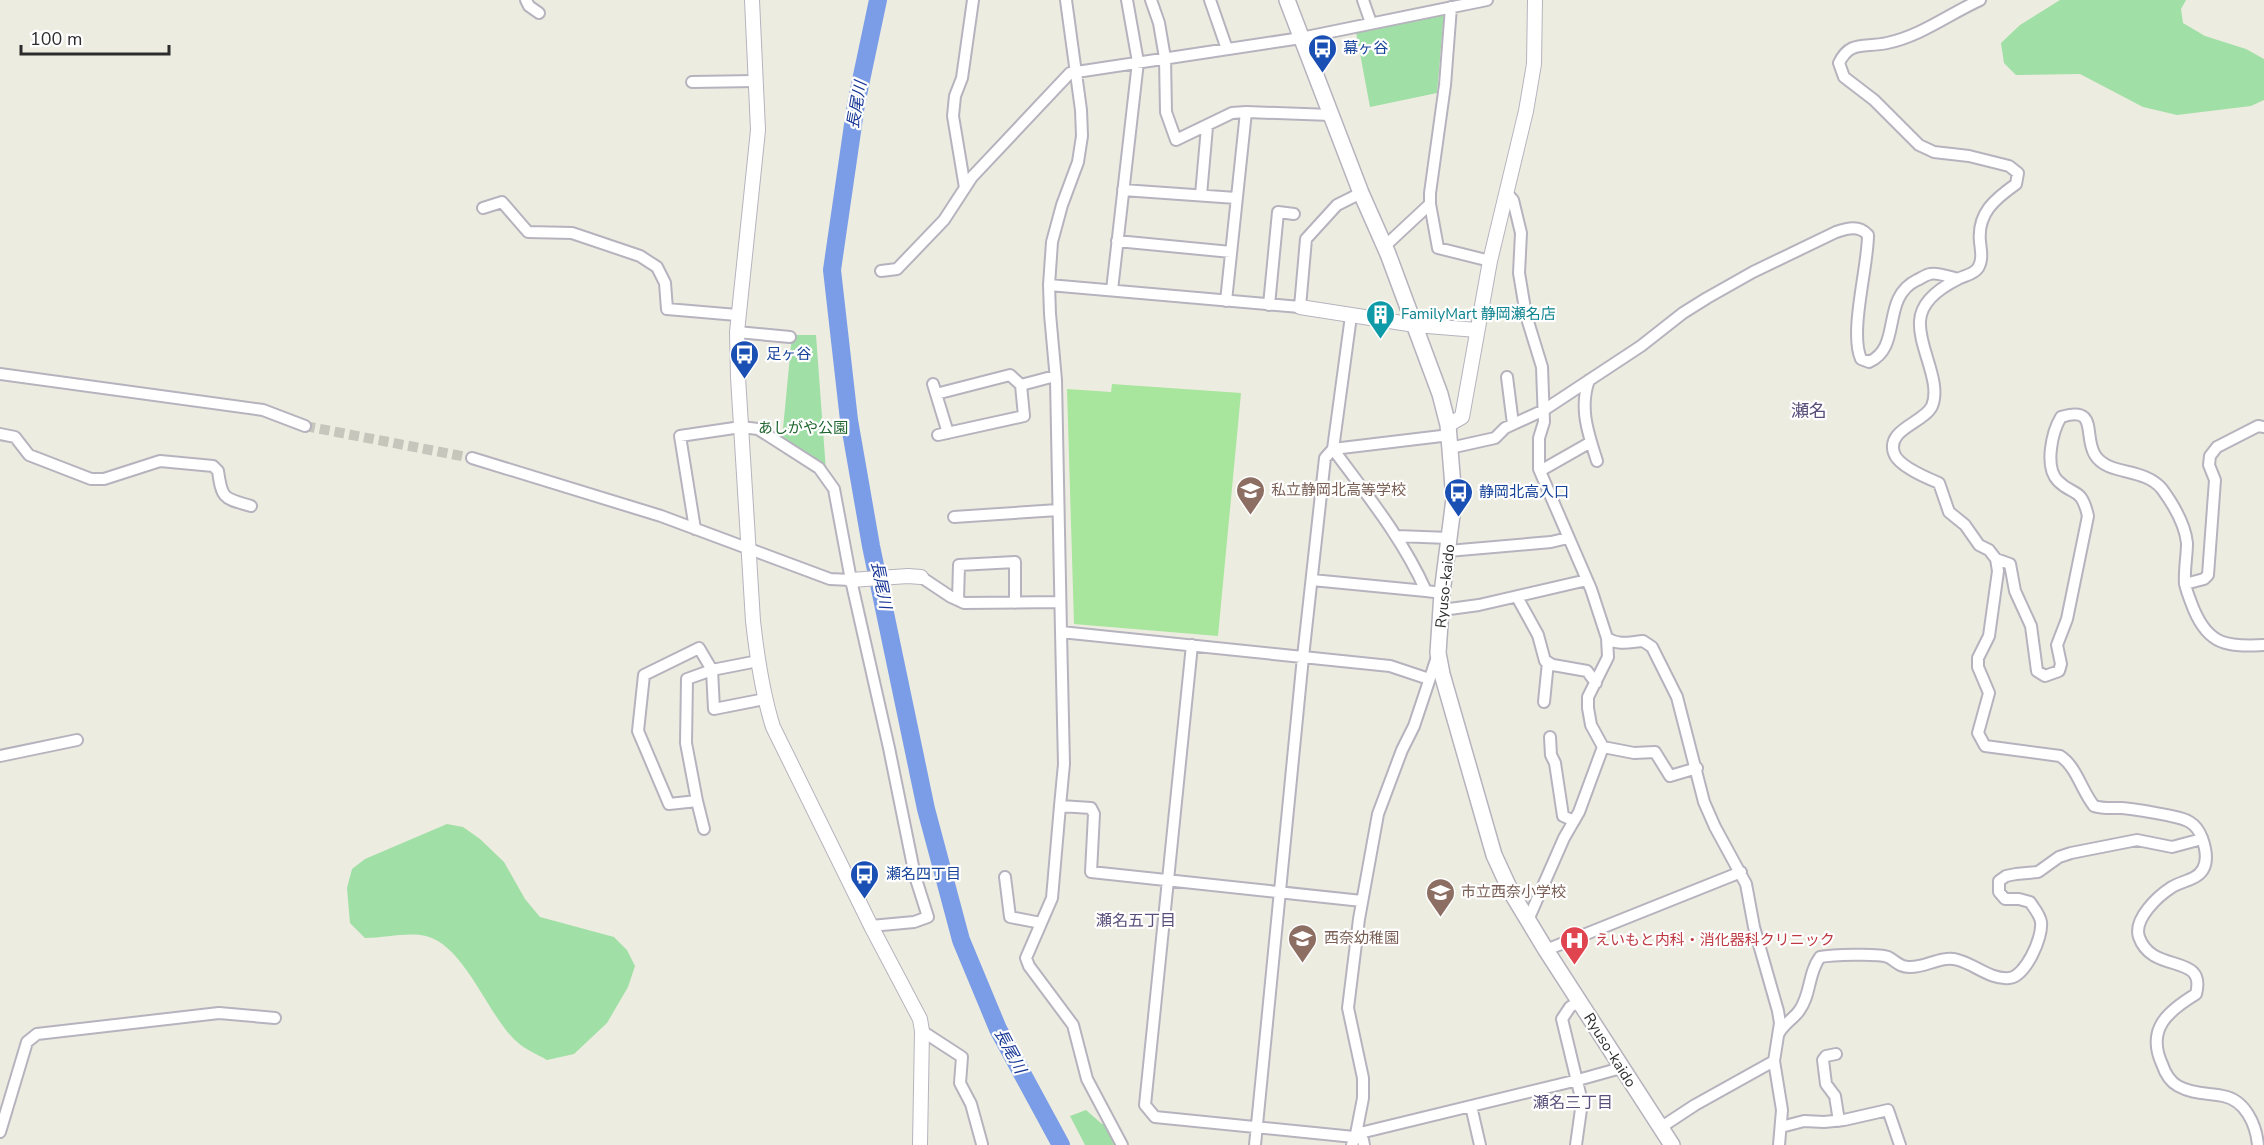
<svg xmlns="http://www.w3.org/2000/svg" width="2264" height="1145" font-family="'Nunito Sans','Noto Sans JP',sans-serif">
<rect width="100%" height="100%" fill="#edece0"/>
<path fill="#a0dfa5" d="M 2060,0 L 2186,0 L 2181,9 L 2183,23 L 2205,36 L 2246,49 L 2264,59 L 2264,100 L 2251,106 L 2177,115 L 2143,107 L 2080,74 L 2016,75 L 2004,63 L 2001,43 L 2020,25 Z
M 1444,12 L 1437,93 L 1370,107 L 1356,32 Z
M 792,335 L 816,335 L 826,471 L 803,451 L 782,439 Z
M 447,824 L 463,827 L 480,839 L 504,862 L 525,899 L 540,917 L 614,937 L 627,950 L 635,966 L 628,987 L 607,1023 L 574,1054 L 547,1060 C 537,1054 524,1049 516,1041 C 487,1015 462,938 420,935 C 403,933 383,938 365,938 L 350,923 L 347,888 L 352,869 L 365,859 Z
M 1086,1110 L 1102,1124 L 1106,1123 L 1117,1145 L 1085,1145 L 1070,1116 Z"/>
<path fill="#a8e59d" d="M 1112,384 L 1241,393 L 1218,636 L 1074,624 L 1067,389 L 1111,392 Z"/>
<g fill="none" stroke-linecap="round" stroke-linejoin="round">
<path stroke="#7b9de7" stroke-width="18" d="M 878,0 L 856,104 L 832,270 L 849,420 L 871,546 L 926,809 L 961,940 L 998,1029 L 1061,1145"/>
<path stroke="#c6c6bc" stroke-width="10" stroke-dasharray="10 5" stroke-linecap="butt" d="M 305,426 L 472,458"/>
<defs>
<path id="minor" d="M 526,0 L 529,6 L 539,13
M 1151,0 L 1159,23 L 1165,58 L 1166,112 L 1176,140 L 1232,113 L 1246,112
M 1210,0 L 1227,49
M 1363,0 L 1371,23
M 1980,0 C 1949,14 1921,36 1887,43 C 1864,48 1850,40 1839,63 L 1844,77 L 1874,100 L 1919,145 L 1934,152 L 1969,156 L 2009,166 L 2018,173 L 2016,184 C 1995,199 1977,213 1980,242 C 1981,251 1983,260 1978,268 C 1973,275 1965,275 1958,279 C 1942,287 1921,301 1920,321 C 1918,347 1942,382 1932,406 C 1924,423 1886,429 1894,453 C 1898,466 1927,478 1939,483 L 1949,512 L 1965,525 L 1979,545 L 1989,550 L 1996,559 L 1998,571 L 1989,636 L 1978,658 L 1978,667 L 1989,693 L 1978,733 L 1985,746 L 2060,756 C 2077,767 2081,790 2094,806 C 2103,809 2111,808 2121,808 C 2137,809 2155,813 2171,816 C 2186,819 2196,822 2202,838 C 2207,852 2210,870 2193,878 C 2187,881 2179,883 2172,887 C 2158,896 2133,919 2139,937 C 2152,975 2207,952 2196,994 C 2168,1011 2146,1029 2162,1064 C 2165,1073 2169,1081 2178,1086 C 2192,1094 2208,1093 2223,1096 C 2245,1100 2256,1124 2258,1145
M 1451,7 L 1445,85 L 1430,193 L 1430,204 L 1438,248 L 1490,261
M 692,82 L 756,81
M 965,188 L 953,116 L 955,96 L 962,78 L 973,0
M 1123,190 L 1236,198
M 1506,192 L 1513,200 L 1521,233 L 1519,273 L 1526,315 L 1542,367 L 1544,422 L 1539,438 L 1539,469 L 1591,589 L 1607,638 C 1619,646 1630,642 1643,641 L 1652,647 L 1677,697 L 1704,802 L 1715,827 L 1746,884 L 1754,927 L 1778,1011 L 1780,1023 L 1774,1061 L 1782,1110 L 1779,1145
M 1201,195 L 1207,127
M 483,208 L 502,202 L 528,232 L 572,233 L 640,256 L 657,267 L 665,283 L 667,309 L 737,315
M 1117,241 L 1231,252
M 1385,246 L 1430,204
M 881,271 L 897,269 L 944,220 L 972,177 L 1070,73 L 1301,38 L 1487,0
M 1049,285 L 1300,307 L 1306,239 L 1337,205 L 1361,193
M 1112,290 L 1138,62 L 1127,0
M 1226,301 L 1246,112 L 1331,115
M 1269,305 L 1278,212 L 1294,214
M 737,332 L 790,337
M 0,374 L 263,410 L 305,426
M 1507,377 L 1513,424
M 1589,380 C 1579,408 1588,433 1597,461
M 933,384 L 948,433
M 936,394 L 1010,375 L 1021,385
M 0,434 L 15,437 L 29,455 L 91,479 L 104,479 L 160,461 L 213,466 L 218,471 C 222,500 224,498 251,506
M 938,435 L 1024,416 L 1021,385 L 1055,376
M 1450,448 L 1495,438 L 1505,428 L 1544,410 L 1641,346 L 1683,313 L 1707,298 L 1753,272 L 1836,232 C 1848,228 1859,225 1868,235 C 1868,267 1849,332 1861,359 L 1869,362 C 1903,347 1880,298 1917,280 C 1920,279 1925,275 1930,274 C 1937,272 1950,277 1958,279
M 472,458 L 661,516 L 830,579 L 851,580
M 1540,471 L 1591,442
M 954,517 L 1058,510
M 695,529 L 680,436 L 741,427 L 758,429 L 819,468 L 834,489 L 851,580 L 889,748 L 915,876 L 928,917 L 914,922 L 871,926
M 1397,536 L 1449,538
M 1448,551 L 1551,542 L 1568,538
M 1996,559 L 2010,564 L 2015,591 L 2031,626 L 2037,671 L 2045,676 L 2059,671 L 2061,664 L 2057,645 L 2067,619 L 2088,516 C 2081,486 2074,497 2058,481 C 2044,467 2052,432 2061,417 C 2099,405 2083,436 2095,455 C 2108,476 2144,467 2162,489 C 2173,504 2185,524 2187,543 C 2187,556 2184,570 2185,584 C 2187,593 2191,602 2194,610 C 2209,645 2227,647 2264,645
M 921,577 L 951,597 L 964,603 L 1059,602
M 1312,580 L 1426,591
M 2185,584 L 2204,579 L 2208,575 L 2215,480 L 2209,465 L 2210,456 L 2217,447 L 2258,426 L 2264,427
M 1442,593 L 1426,591 C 1403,539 1367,495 1333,449 L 1450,435
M 1517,597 L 1538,635 L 1545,661 L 1553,665 L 1587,671 L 1596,683
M 958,600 L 959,565 L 1015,562 L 1015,603
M 1442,610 L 1479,605 L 1587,580
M 1061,632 L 1056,380 L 1050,314 L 1049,285 L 1052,242 L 1062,205 L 1078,162 L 1082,136 L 1081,110 L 1066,0
M 1192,645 L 1145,1105 L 1155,1117 L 1354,1137
M 758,661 L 712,670 L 699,648 L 644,675 L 638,731 L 669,804 L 697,801 L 686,743 L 687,679 L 712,670 L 714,709 L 765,699
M 1544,702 L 1548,662
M 1550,737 L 1551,755 L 1555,763 L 1563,816 L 1574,821
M 1603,747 L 1634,753 L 1655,752 L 1670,776 L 1697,768
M 0,756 L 77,740
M 697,801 L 704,829
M 1060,806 L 1052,898 L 1026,958 L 1029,966 L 1073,1025 L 1087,1079 L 1122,1145
M 1005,877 L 1010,917 L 1041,923
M 1362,901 L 1091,872 L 1094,814 L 1091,808 L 1060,806 L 1064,764 L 1061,632 L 1390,666 L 1429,679
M 1528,920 L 1564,838 L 1579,812 L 1603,747 L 1591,725 L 1588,708 L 1588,697 L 1608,657 L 1607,638
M 1546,950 L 1741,872
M 922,1031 L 962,1057 L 960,1083 L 971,1104 L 982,1144
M 1779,1033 C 1784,1024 1793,1019 1799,1011 C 1811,995 1808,973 1820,957 C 1831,955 1878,953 1888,957 C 1896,961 1899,967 1909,967 C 1926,968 1940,955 1958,960 C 1974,964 1991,980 2009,978 C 2025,977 2043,938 2041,922 C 2040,915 2034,908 2030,902 L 2019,899 L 2005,899 L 1999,892 L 1999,881 L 2006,876 L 2016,874 L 2038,872 L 2059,857 L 2071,853 L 2137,840 L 2172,847 L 2202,839
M 1836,1054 L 1826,1056 L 1823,1060 L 1826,1084 L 1835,1096 L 1839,1121
M 1471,1106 L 1480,1145
M 1781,1127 L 1804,1121 L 1824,1122 L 1844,1120 L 1888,1110 L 1900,1145
M 1660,1128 L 1695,1105 L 1774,1061
M 0,1132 L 27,1042 L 37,1034 L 219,1013 L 275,1018
M 1356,1134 L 1578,1080 L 1621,1068
M 1356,1134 L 1363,1140 L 1364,1145
M 1255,1145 L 1303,657 L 1325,458 L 1333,449 L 1351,316
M 1352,1145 L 1356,1134 L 1363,1098 L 1363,1078 L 1348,1008 L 1359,919 L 1378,814 L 1402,750 L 1414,726 L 1438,654
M 1576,1145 L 1582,1102 L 1562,1019 L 1570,1007 L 1580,1001"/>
<path id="tertiary" d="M 752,0 L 758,130 L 737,332 L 738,377 L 753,621 C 757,657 762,692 773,727 L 871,926 L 920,1019 L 922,1031 L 920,1145
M 1300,307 L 1415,325 L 1477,330
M 1448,425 L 1462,417 L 1490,261 L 1526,111 L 1534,64 L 1535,0
M 851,580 L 908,576 L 921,577"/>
<path id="secondary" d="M 1287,0 L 1361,193 L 1388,254 L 1440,394 L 1448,425 L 1454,499 L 1442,593 L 1438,653 L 1442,674 L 1494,855 L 1511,892 L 1546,950 L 1672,1145"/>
</defs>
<use href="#minor" stroke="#b6b3be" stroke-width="14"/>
<use href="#tertiary" stroke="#b6b3be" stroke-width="16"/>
<use href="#secondary" stroke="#b6b3be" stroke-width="18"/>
<use href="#minor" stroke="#fff" stroke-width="10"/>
<use href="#tertiary" stroke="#fff" stroke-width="14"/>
<use href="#secondary" stroke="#fff" stroke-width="15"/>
</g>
<defs>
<symbol id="bus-pin" viewBox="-11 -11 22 30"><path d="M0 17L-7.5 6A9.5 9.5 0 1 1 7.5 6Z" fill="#1a4fb4" stroke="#fff"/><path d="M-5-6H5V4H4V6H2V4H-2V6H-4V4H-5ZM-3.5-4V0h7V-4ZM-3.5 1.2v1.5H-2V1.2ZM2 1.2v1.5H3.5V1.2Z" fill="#fff"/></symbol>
<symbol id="building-pin" viewBox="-11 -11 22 30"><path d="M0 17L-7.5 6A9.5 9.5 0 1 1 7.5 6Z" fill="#0f9aa8" stroke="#fff"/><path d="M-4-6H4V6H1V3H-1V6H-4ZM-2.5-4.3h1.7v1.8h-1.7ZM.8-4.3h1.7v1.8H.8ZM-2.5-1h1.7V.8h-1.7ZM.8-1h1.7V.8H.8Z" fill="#fff"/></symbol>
<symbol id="school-pin" viewBox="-11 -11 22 30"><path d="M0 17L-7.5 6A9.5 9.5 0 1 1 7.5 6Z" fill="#8d6e63" stroke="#fff"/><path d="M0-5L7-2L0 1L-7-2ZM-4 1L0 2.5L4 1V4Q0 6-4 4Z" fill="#fff"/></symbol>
<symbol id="hospital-pin" viewBox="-11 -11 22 30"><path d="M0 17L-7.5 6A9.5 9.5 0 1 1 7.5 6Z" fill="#e0444e" stroke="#fff"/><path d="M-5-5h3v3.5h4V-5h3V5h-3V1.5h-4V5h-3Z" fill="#fff"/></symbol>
</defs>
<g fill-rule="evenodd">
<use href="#bus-pin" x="1306" y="32" width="33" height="45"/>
<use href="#building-pin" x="1364" y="298" width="33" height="45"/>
<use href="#bus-pin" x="728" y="338" width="33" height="45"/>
<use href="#school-pin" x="1234" y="474" width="33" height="45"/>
<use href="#bus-pin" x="1442" y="476" width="33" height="45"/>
<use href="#bus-pin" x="848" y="858" width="33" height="45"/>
<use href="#school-pin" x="1424" y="876" width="33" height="45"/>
<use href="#school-pin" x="1286" y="922" width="33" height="45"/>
<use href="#hospital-pin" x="1558" y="924" width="33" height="45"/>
</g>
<g text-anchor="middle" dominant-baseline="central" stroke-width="4.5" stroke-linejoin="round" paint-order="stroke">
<g font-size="15" fill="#164399" stroke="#fff" text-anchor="start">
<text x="1343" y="48">幕ヶ谷</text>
<text x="766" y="354">足ヶ谷</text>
<text x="1479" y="492">静岡北高入口</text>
<text x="886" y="874">瀬名四丁目</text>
</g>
<g font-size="15" fill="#0d838f" stroke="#fff" text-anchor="start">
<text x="1401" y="314">FamilyMart 静岡瀬名店</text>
</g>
<g font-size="15" fill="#20652e" stroke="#fff">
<text x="803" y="428">あしがや公園</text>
</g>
<g font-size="15" fill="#785e54" stroke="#fff" text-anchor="start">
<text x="1271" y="490">私立静岡北高等学校</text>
<text x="1461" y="892">市立西奈小学校</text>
<text x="1324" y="938">西奈幼稚園</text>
</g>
<g font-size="15" fill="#2c2c2c" stroke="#fff">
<text transform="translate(1445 586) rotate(-84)">Ryuso-kaido</text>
<text transform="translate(1610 1050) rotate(58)">Ryuso-kaido</text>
</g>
<g font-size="15" fill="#be3a42" stroke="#fff" text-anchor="start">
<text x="1595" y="940">えいもと内科・消化器科クリニック</text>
</g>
<g font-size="16" font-style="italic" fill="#173695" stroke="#fff">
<text transform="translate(857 105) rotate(-80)">長尾川</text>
<text transform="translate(881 585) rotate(79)">長尾川</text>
<text transform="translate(1010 1051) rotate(62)">長尾川</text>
</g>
<g font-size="16" fill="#594f7a" stroke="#fff">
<text x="1136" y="921">瀬名五丁目</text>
<text x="1573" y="1103">瀬名三丁目</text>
</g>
<g font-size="18" fill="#594f7a" stroke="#fff">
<text x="1809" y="411">瀬名</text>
</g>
</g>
<path d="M21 45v9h148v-9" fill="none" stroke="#2c2c2c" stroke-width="3"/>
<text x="30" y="45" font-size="18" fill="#2c2c2c" stroke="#ffffff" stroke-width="4.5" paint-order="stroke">100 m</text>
</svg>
